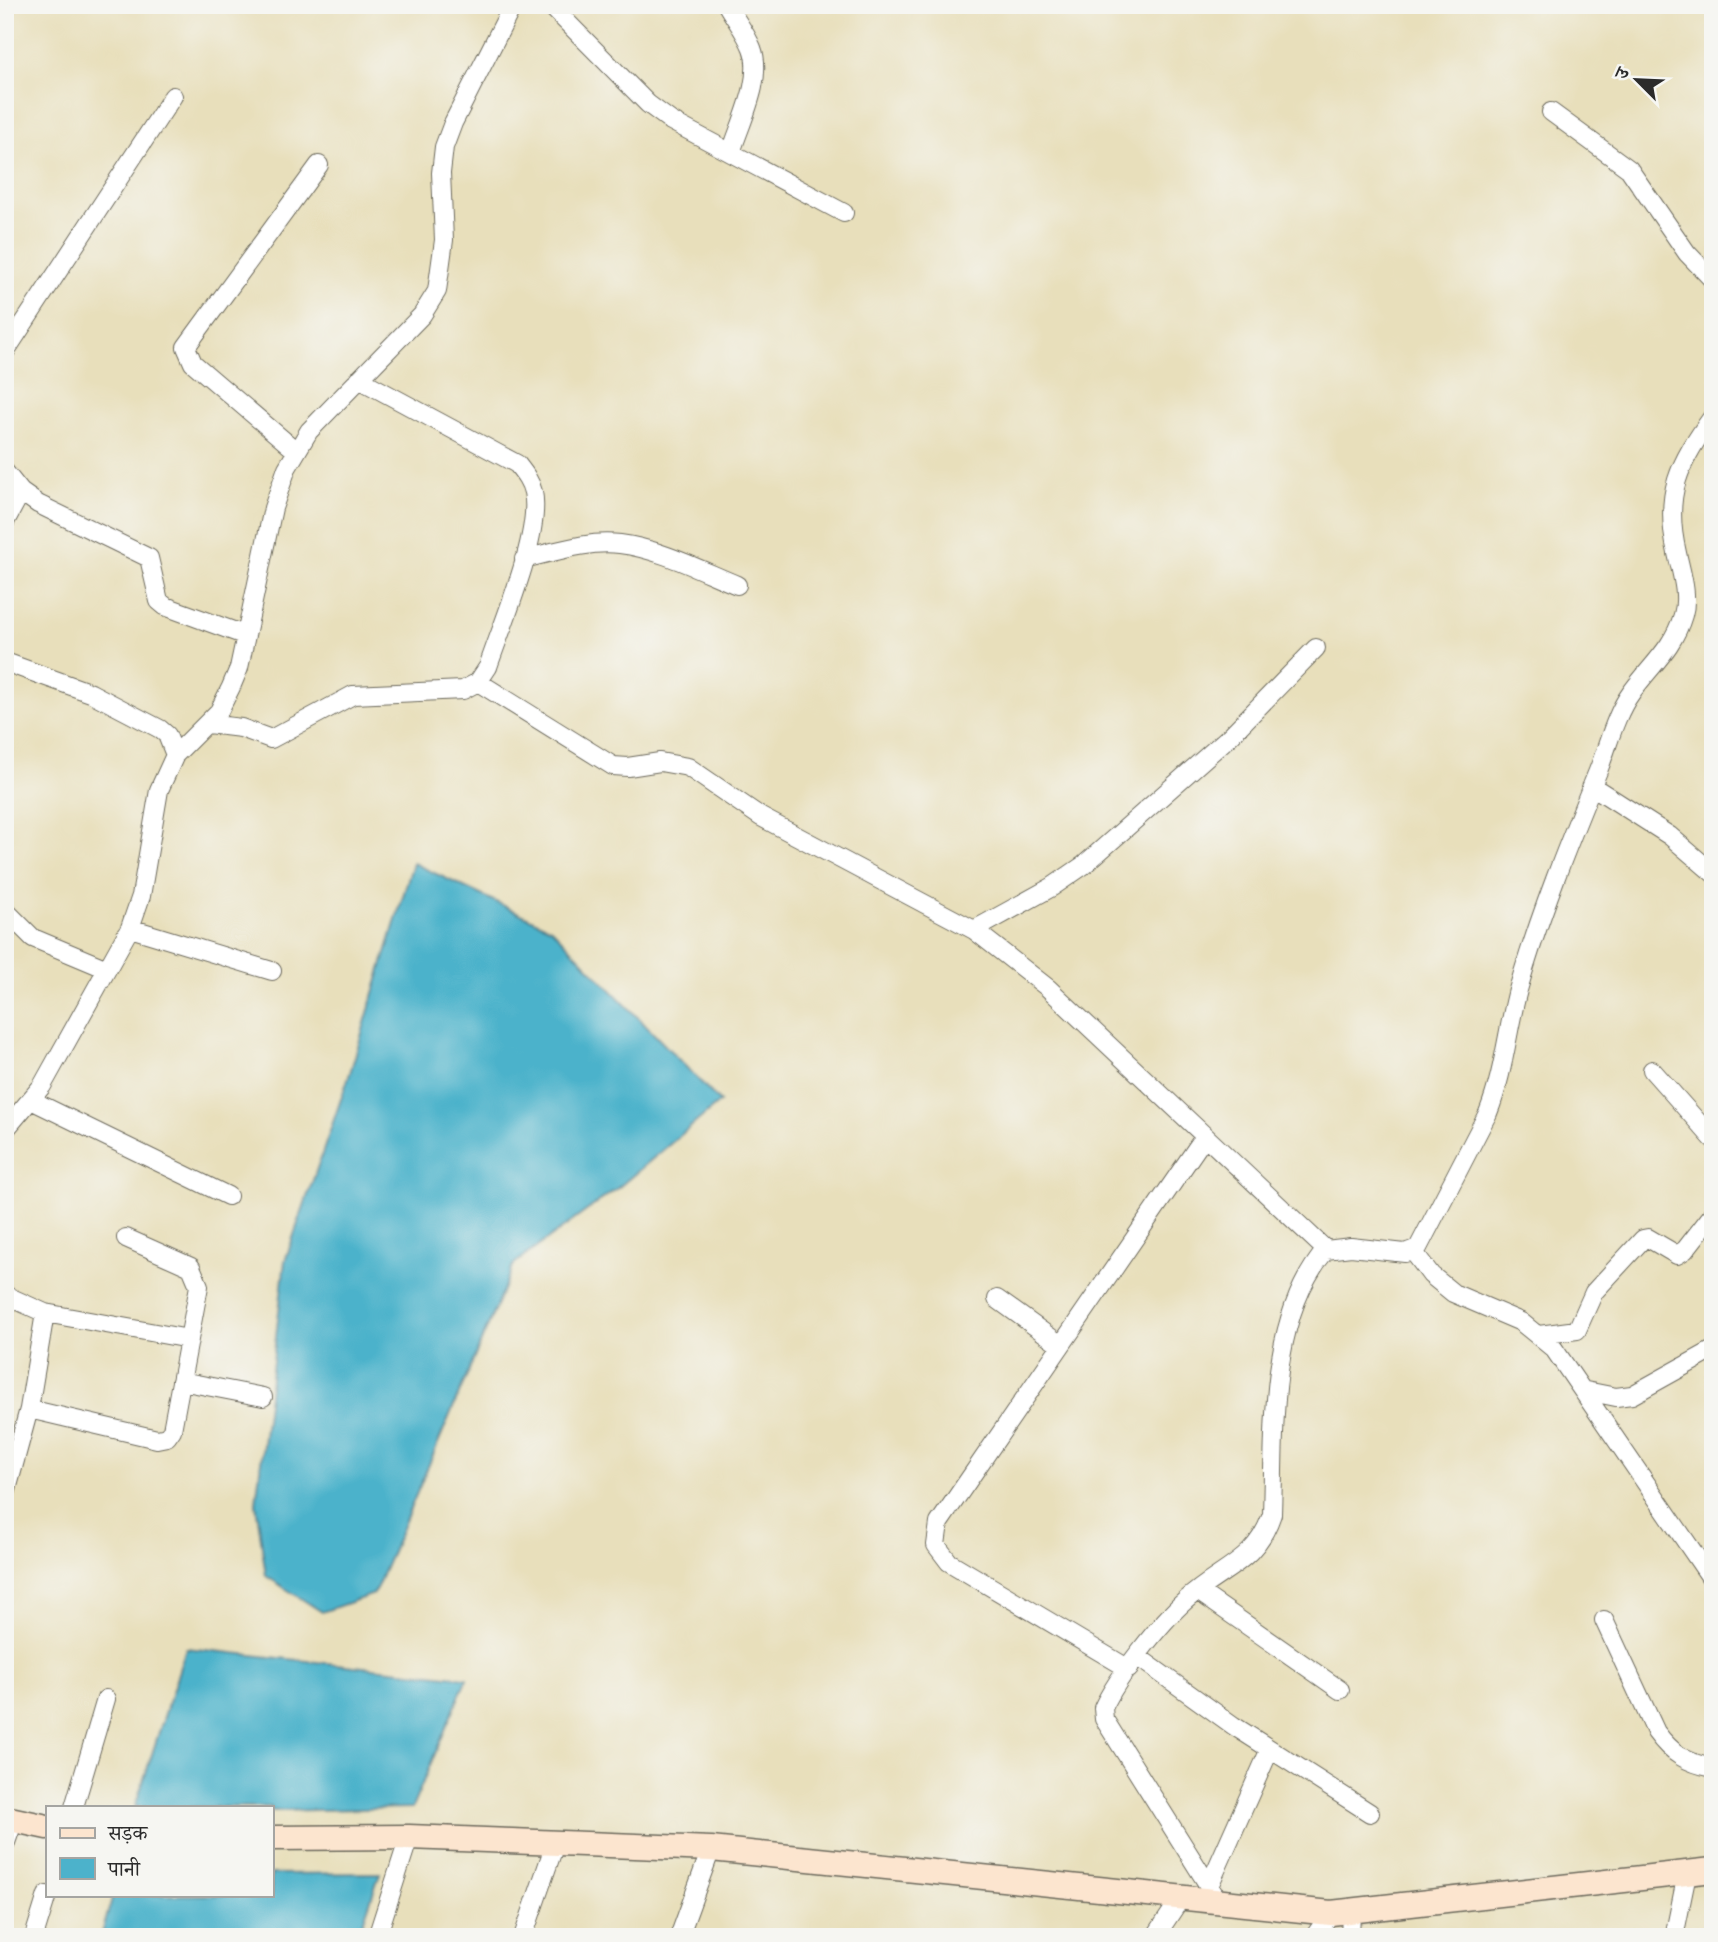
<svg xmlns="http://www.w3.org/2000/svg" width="1718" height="1942" font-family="'Old Standard TT','Noto Serif Devanagari',serif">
<rect width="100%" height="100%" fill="#f6f6f2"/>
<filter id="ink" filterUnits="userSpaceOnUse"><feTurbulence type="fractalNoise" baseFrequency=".0143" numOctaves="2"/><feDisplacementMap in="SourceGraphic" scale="14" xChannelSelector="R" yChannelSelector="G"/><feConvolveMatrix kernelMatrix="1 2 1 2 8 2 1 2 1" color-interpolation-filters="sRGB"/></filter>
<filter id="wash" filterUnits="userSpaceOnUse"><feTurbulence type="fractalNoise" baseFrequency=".00686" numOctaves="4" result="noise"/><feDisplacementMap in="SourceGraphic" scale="28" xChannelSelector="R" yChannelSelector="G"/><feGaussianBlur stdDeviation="1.57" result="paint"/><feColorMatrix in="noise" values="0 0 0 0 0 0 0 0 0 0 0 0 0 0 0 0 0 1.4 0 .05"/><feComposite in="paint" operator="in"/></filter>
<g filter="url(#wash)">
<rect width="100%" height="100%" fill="#e8dfbb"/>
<path fill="#4cb2cb" stroke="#3c6e7b" stroke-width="2" d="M 413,863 L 551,928 L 720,1102 L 619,1187 L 514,1264 L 374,1594 L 322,1612 L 266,1576 L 256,1503 L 285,1261 L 350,1073 Z
M 186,1648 L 467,1678 L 412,1808 L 271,1811 L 271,1807 L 135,1807 Z
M 380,1873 L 358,1937 L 101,1937 L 113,1895 L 271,1895 L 271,1874 Z"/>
</g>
<g filter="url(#ink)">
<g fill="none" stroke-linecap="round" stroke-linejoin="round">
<defs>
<path id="minor" d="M 550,5 L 648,104 L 671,121 L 844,213
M 727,5 C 735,19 746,33 752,48 C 764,79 740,123 731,153
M 1551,112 L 1629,169 L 1687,253 L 1713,280
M 5,352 L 173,96
M 295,450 L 193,363 L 186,347 L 319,165
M 5,472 L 21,492 L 38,504 L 149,558 L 159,601 L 165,606 L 244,635
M 5,522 L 21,492
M 524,559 C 554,552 589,540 620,544 C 660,549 700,570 737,585
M 5,662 L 91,693 L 160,729 L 167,735 L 175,755
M 478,682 L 613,766 L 628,767 L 660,762 L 688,767 L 761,817 L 974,930 L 1048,988 L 1326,1250
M 208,724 L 241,728 L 271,739 L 353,695 L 463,690 L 478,682 L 488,667 C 502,625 542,533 533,492 C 530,480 524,473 517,464 L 359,379
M 1592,786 L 1670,836 L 1713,873
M 5,910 L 33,938 L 107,969
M 130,928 L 272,971
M 974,930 L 1052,887 L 1084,865 L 1230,736 L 1316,648
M 1652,1070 L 1713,1139
M 31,1100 L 228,1196
M 5,1130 L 42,1086 L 130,928 L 141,896 L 159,790 L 175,755 L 219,711 L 231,687 L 239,668 L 273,508 L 287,468 L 309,431 L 422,315 L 437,291 L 444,240 L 441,173 L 444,147 L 453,123 L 513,5
M 1413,1251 L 1431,1275 L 1453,1293 L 1521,1322 L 1554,1349 L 1713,1581
M 5,1295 L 45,1313 L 189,1339
M 997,1299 L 1061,1345
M 1539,1335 L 1577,1330 L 1594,1292 L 1643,1239 L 1648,1238 L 1677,1255 L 1685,1250 L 1713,1214
M 181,1381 L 263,1397
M 1586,1391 L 1616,1397 L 1632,1395 L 1713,1350
M 29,1409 L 157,1439 L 167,1437 L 172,1430 L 199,1286 L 191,1267 L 126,1238
M 5,1497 L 29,1409 L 45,1313
M 1198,1591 L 1340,1690
M 1604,1620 L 1656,1732 C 1672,1754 1687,1763 1713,1768
M 1138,1657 L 1234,1726 L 1370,1813
M 1129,1669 L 949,1562 L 936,1545 L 939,1523 L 1205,1136
M 74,1807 L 106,1699
M 5,1845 L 14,1820
M 1209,1886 L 1270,1749
M 1219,1902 L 1104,1719 L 1103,1708 C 1118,1676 1160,1623 1186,1600 C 1221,1568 1256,1563 1272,1514 C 1275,1430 1268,1317 1326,1250 L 1351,1247 L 1405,1253 L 1418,1248 L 1488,1113 C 1504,1073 1507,1031 1518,990 C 1539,916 1569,842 1598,771 C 1608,746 1615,715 1631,693 C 1650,666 1673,649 1683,615 C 1689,595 1681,572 1677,553 C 1663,494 1679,463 1713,416
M 34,1937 L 47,1895
M 377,1937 L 409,1837
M 523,1937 L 556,1841
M 679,1937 L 711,1849
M 1155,1937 L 1181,1898
M 1314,1937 L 1331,1913
M 1350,1937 L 1351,1913
M 1674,1937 L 1687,1874"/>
<path id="secondary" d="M 5,1818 L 47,1827
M 271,1838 L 409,1837 L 711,1849 L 1331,1913 L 1713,1870"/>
</defs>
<use href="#minor" stroke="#6d6a5d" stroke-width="20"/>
<use href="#secondary" stroke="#6d6a5d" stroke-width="27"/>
<use href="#minor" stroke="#fff" stroke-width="18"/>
<use href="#secondary" stroke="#fce5cf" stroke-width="24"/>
</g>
</g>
<rect width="1718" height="1942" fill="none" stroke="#f6f6f2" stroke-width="28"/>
<rect x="46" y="1806" width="228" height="91" fill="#f6f6f2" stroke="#a5a5a2" stroke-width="2"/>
<rect x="60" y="1828" width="35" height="10" fill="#fce5cf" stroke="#a5a5a2" stroke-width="2"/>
<text x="108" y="1840" font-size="21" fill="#2b2b2b">सड़क</text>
<rect x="60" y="1858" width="35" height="21" fill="#4cb2cb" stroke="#a5a5a2" stroke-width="2"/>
<text x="108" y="1876" font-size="21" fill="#2b2b2b">पानी</text>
<g transform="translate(1637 80) rotate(294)" stroke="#f6f6f2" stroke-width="5" paint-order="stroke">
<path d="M0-5L12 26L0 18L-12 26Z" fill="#2b2b2b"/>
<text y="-10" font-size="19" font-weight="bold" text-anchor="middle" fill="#2b2b2b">उ</text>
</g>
</svg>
